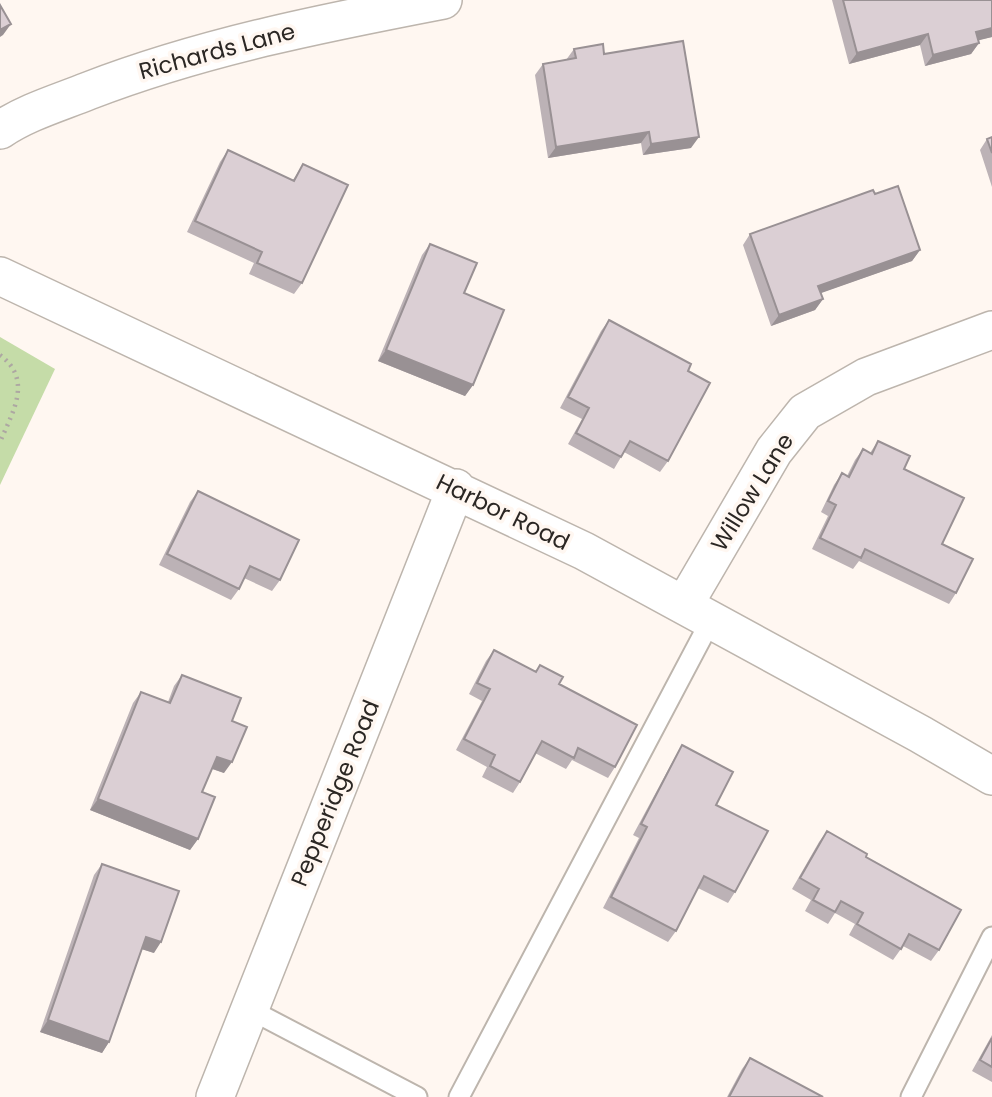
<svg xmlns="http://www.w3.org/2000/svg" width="992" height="1097" font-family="Poppins,sans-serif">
<rect width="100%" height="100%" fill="#fff7f1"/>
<path fill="#c5dca8" d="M 0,337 L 55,369 L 0,485 Z"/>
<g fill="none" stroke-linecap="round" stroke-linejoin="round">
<defs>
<path id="service" d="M 249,1009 L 417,1097
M 459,1097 L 711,620
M 911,1097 L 992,937"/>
<path id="minor" d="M 0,130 C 27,112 58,103 88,91 C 202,47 323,23 443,0
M 0,276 L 584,551 L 920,734 L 992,776
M 684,605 L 774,451 L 805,412 L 866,377 L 992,330
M 215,1097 L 456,488"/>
</defs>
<use href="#service" stroke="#bdb5ad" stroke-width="23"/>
<use href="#minor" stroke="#bdb5ad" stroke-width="40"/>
<path stroke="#ada7a2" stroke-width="4.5" stroke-dasharray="2 5" stroke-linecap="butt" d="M 0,355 C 33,380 13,411 0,442"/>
<use href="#service" stroke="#fff" stroke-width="19"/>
<use href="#minor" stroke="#fff" stroke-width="37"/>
</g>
<path fill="#bcb2b6" d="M 832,0 L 992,0 L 992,37 L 978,40 L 979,43 L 971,54 L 925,66 L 920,45 L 849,64 Z
M 574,49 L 604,54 L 691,148 L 643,155 L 641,143 L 548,158 L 535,75 L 543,64 L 566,60 Z
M 992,137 L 992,187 L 980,150 L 987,139 Z
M 228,150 L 293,180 L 303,164 L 302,283 L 294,294 L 249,274 L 254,263 L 187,232 L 220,162 Z
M 750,234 L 920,250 L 912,261 L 820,293 L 823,299 L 815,310 L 771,326 L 743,245 Z
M 430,244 L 464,293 L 473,385 L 465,396 L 378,361 L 422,255 Z
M 609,320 L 688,371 L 668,461 L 660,472 L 624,452 L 614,469 L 568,444 L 582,419 L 560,408 L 601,331 Z
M 878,441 L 904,469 L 942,544 L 956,593 L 949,604 L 859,561 L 853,569 L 812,549 L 828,516 L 821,512 L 834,485 L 842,473 L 847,476 L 855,460 L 863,449 L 870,453 Z
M 198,491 L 280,580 L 272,591 L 244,578 L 239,589 L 231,600 L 159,565 L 190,502 Z
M 494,650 L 535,672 L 540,665 L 559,684 L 615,767 L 608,778 L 572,760 L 566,769 L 535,753 L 520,782 L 513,793 L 482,777 L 487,767 L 456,750 L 482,701 L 469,694 L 486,661 Z
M 182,675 L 232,721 L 224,773 L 212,769 L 202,792 L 198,839 L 190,850 L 90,810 L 133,703 L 141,692 L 168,702 L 174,686 Z
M 682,745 L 716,805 L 735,892 L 728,903 L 698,888 L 676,931 L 668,942 L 603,908 L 639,838 L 633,835 L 675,757 Z
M 827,831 L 866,857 L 939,950 L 931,961 L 903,946 L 893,960 L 849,935 L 855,924 L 835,913 L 828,924 L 805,911 L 811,900 L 792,889 L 819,842 Z
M 102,864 L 154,953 L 142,949 L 109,1042 L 102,1053 L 40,1032 L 94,875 Z
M 992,1035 L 992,1082 L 972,1071 Z
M 750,1058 L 823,1097 L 727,1097 L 742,1069 Z"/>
<path fill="#999194" d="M 11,24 L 3,35 L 0,37 L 0,30 Z
M 992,28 L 992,37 L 968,43 L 976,32 Z
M 928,34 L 920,45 L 849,64 L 857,53 Z
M 979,43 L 971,54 L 925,66 L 933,55 Z
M 649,132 L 641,143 L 548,158 L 556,147 Z
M 699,137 L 691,148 L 643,155 L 651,144 Z
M 920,250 L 912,261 L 810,297 L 818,286 Z
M 823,299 L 815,310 L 771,326 L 779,315 Z
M 386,350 L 473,385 L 465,396 L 378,361 Z
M 217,757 L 232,762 L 224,773 L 210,768 Z
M 98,799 L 198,839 L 190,850 L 90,810 Z
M 146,937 L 161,942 L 154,953 L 138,948 Z
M 48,1020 L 109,1042 L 102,1053 L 40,1032 Z"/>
<path fill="#dbcfd4" stroke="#999194" stroke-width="2" d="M 843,0 L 992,0 L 992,28 L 976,32 L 979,43 L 933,55 L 928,34 L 857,53 Z
M 0,5 L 11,24 L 0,30 Z
M 683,41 L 699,137 L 651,144 L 649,132 L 556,147 L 543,64 L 576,58 L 574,49 L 603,44 L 604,54 Z
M 992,137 L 992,153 L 987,139 Z
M 228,150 L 294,181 L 303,164 L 348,185 L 302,283 L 257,263 L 262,252 L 195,221 Z
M 898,186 L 920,250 L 818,286 L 823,299 L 779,315 L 750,234 L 873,190 L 875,194 Z
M 430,244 L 477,263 L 464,293 L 504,310 L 473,385 L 386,350 Z
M 609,320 L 691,364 L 688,371 L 710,383 L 668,461 L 630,441 L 621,457 L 576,433 L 589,408 L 568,397 Z
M 878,441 L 910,456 L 904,469 L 964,498 L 942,544 L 973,559 L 956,593 L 865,549 L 861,558 L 820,538 L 836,505 L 828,501 L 842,473 L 849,477 L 863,449 L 872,454 Z
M 198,491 L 299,540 L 280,580 L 250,566 L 239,589 L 167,554 Z
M 494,650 L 536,672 L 540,665 L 563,677 L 559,684 L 637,725 L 615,767 L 578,748 L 574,758 L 542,741 L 520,782 L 490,766 L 495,755 L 464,739 L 490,689 L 477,683 Z
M 182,675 L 241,698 L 232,721 L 247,727 L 232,762 L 217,757 L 202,792 L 215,797 L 198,839 L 98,799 L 141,692 L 170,703 Z
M 682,745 L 733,772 L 716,805 L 768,831 L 735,892 L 704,876 L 676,931 L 611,897 L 647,827 L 641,824 Z
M 827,831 L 867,854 L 866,857 L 961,910 L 939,950 L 909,934 L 901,949 L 857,924 L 863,913 L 841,901 L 835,912 L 813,900 L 819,889 L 800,878 Z
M 102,864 L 179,891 L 161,942 L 146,937 L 109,1042 L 48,1020 Z
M 992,1038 L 992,1067 L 980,1060 Z
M 750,1058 L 823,1097 L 729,1097 Z"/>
<g text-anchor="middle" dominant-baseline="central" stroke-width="7" stroke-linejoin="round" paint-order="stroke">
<g font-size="23" fill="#2b2724" stroke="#fff7f1">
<text transform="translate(217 51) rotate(-15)">Richards Lane</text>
<text transform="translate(752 492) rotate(-58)">Willow Lane</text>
<text transform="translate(503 512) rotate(26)">Harbor Road</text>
<text transform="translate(335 793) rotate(-68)">Pepperidge Road</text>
</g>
</g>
</svg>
